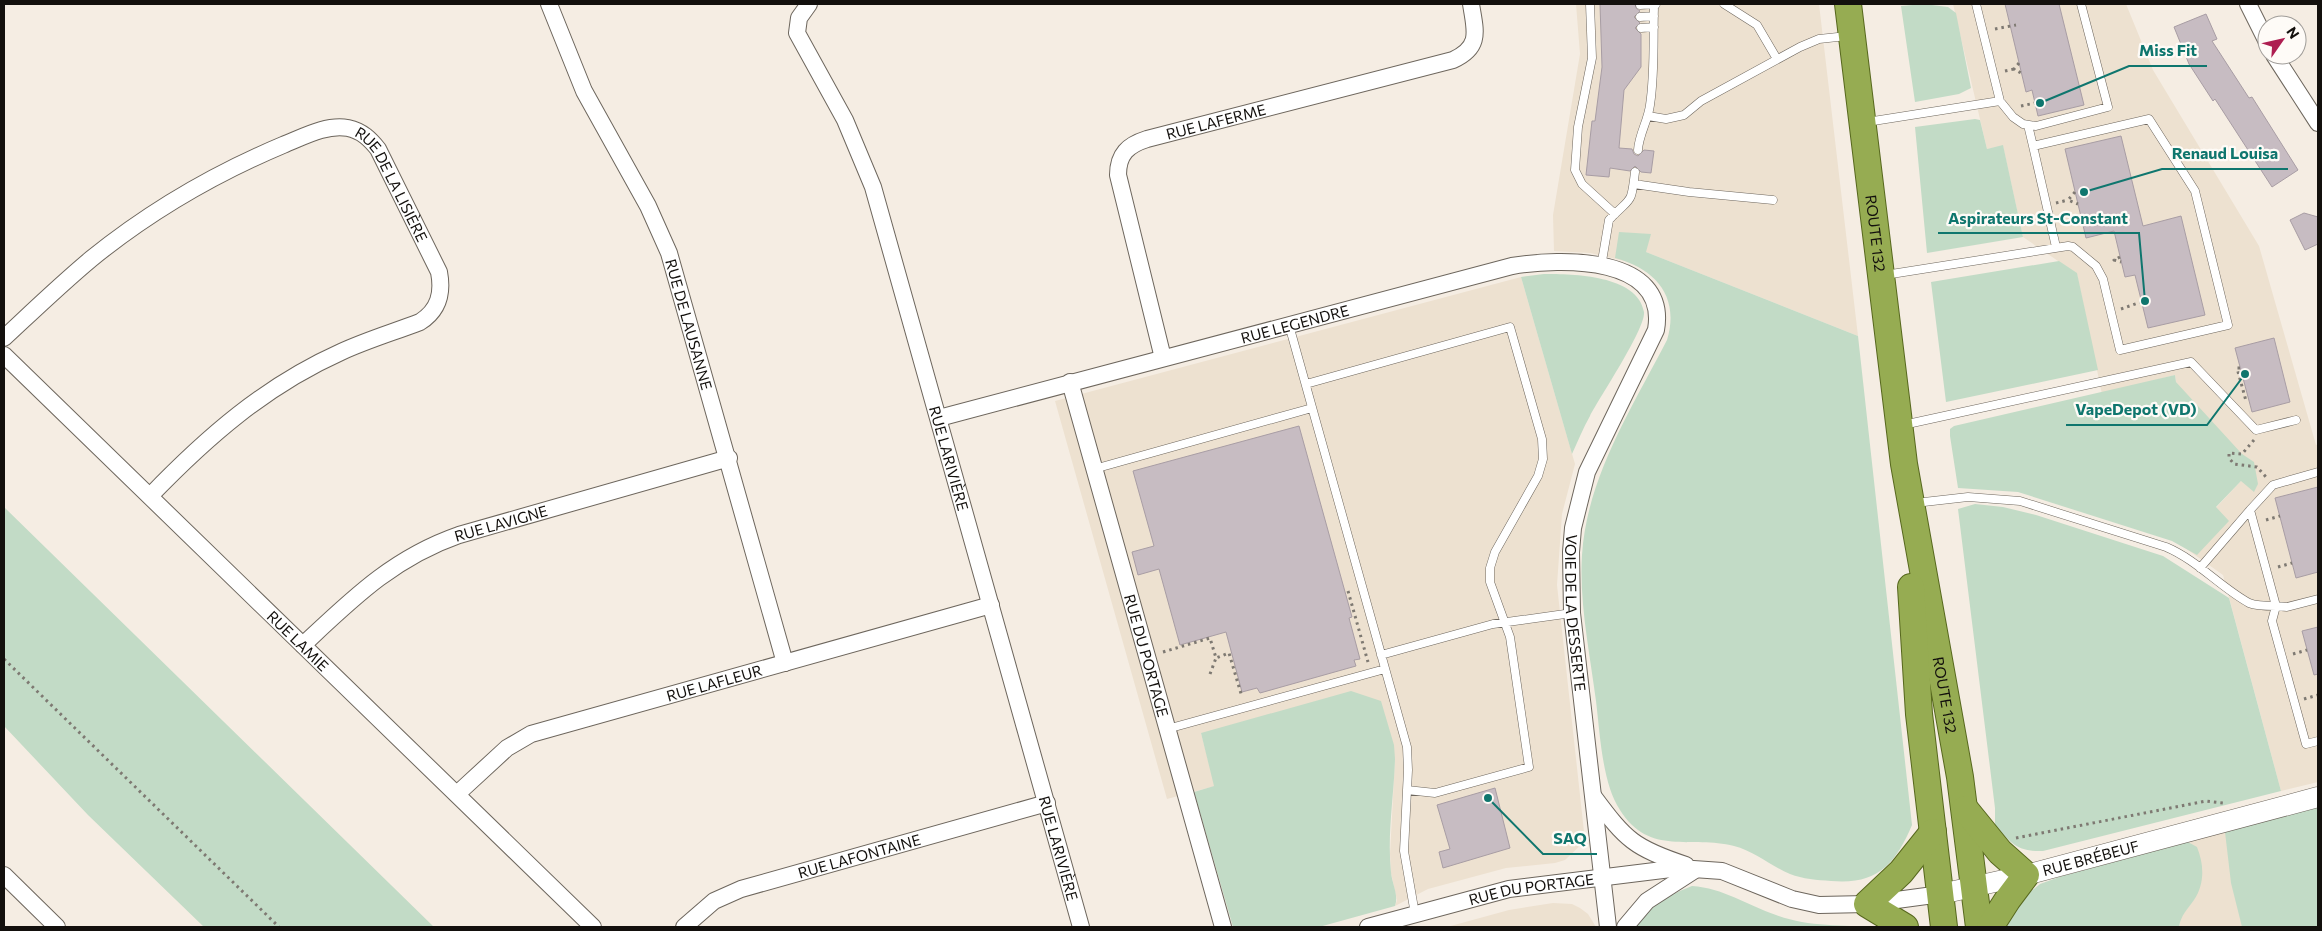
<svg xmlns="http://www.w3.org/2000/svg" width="2322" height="931" font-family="Commissioner,sans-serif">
<rect width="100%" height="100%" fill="#f5ede3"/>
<path fill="#ede1d0" d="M 1576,4 L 1819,4 L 1858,336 L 1646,252 L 1639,267 L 1629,262 L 1590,253 L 1554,251 L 1553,215 L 1580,54 Z
M 1953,4 L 2126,4 L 2153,70 L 2259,246 L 2316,445 L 2318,444 L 2318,782 L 2281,791 L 2223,575 L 2181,545 L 2241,481 L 2176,382 L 2175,375 L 2102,394 L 2077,274 L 2023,237 L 2003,146 L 1987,149 Z
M 1521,277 L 1575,464 L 1562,514 L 1557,585 L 1585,841 L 1565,860 L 1555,863 L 1506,868 L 1428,889 L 1395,906 L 1397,900 L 1391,873 L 1390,854 L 1395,759 L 1201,733 L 1215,786 L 1167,799 L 1055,401 Z
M 2318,807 L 2318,927 L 2179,927 L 2181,917 L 2195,898 L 2197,848 L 2188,842 Z
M 1553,903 L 1572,904 L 1580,908 L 1588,914 L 1596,927 L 1447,927 L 1509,910 Z"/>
<path fill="#c2dbc6" d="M 1924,4 L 1948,7 L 1956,13 L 1971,88 L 1959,94 L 1915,102 L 1901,6 Z
M 1975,119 L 1980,120 L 1987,149 L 2003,145 L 2023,237 L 1927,253 L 1915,127 Z
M 1619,232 L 1651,234 L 1646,252 L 1858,336 L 1912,825 C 1895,865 1877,885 1831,881 C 1817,880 1803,879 1790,874 C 1771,866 1754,851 1734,846 C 1692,835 1649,857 1620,810 C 1602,783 1600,733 1596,701 C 1590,654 1579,603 1582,555 C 1587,477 1632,408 1667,340 C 1680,297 1656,269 1615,258 Z
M 2059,261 L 2077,273 L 2098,370 L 1946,402 L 1931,282 Z
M 1544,274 C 1573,274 1638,275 1644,312 C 1646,328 1600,397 1590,416 C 1583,428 1578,441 1572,454 L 1521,277 Z
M 2175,375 L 2176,382 L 2242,454 L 2254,462 L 2258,484 L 2254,492 L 2241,481 L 2216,507 L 2229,521 L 2197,555 L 2172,541 L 2018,492 L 1958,488 L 1950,436 L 1950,429 L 1954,426 Z
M 1975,504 L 2003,507 L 2036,515 L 2163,556 L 2229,598 L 2281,791 L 2043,851 C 2017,852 2011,843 1995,825 L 1995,808 L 1958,509 Z
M 4,507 L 434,927 L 204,927 L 88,815 L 4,726 Z
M 1351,691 L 1381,701 L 1394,745 L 1395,759 C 1394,796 1387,835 1391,872 C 1392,884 1399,895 1395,906 L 1319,927 L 1233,927 L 1194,792 L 1214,786 L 1201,733 Z
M 2318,807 L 2318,927 L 2242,927 L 2231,883 L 2225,832 Z
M 2188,842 L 2197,847 C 2204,864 2205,884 2194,900 C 2187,910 2181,915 2179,927 L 2007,927 L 2012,914 L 2024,897 L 2040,884 L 2062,876 Z
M 1692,886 C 1723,888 1747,905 1776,915 C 1808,927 1842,925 1876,927 L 1634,927 C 1648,906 1669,895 1692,886 Z"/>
<path fill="#c7bcc2" stroke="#a89da4" d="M 1600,4 L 1635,4 L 1636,8 L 1640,11 L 1634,17 L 1640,23 L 1635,28 L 1641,34 L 1641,67 L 1624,90 L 1619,148 L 1632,149 L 1634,154 L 1638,156 L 1644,150 L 1654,151 L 1651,173 L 1641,172 L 1635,166 L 1630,171 L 1610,168 L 1609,177 L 1586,175 L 1592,121 L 1595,121 L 1602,67 Z
M 2005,4 L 2059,4 L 2084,105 L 2038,116 L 2032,90 L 2026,92 Z
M 2206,14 L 2217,39 L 2212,41 L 2249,98 L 2252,97 L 2298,170 L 2272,187 L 2215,99 L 2213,101 L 2189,64 L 2174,27 Z
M 2121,136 L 2143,226 L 2181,216 L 2205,315 L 2148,328 L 2135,275 L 2125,277 L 2114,231 L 2086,238 L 2065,149 Z
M 2304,213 L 2318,217 L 2318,244 L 2305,250 L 2290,220 Z
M 2274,338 L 2290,402 L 2252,412 L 2235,348 Z
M 1299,426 L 1352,617 L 1349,618 L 1360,659 L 1354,660 L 1356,666 L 1260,693 L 1257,688 L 1242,692 L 1226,632 L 1180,645 L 1159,569 L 1138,575 L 1132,552 L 1154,546 L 1133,471 Z
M 2318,487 L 2318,572 L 2296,578 L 2275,498 Z
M 2318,627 L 2318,674 L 2314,675 L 2302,631 Z
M 1495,788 L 1510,848 L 1443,868 L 1439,852 L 1450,849 L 1437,805 Z"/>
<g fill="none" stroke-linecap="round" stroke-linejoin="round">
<defs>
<path id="service" d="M 1590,4 L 1592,58 L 1578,127 L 1575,170 L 1582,184 L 1615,214
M 1724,4 L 1757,25 L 1777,59
M 1976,4 L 2000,101 L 2013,117 L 2023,124 L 2036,126 L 2108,107 L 2081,4
M 1640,5 L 1656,4
M 1640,17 L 1654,16
M 1641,28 L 1654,27
M 1648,116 L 1666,119 L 1684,115 L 1701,101 L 1800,47 L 1819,39 L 1847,36
M 1867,122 L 2000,101
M 2028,125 L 2033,146
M 1638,150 C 1639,134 1648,121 1650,105 C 1655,72 1653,40 1654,7 L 1656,4
M 1634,184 L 1689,192 L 1773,200
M 1601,267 L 1609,220 C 1631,196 1631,207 1635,172
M 1885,275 L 2068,246 L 2073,247 L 2096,266 L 2103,279 L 2120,350 L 2228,325 L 2195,191 L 2149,119 L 2033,146 L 2056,247
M 1289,325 L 1407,747 L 1408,770 L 1404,851 L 1415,914
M 1306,384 L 1510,327 L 1542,439 L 1543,459 L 1538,476 L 1495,552 L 1490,568 L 1490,582 L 1510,637 L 1529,767 L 1435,793 L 1407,790
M 1903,425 L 2191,362 L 2256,430 L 2296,420
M 1094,469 L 1312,408
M 1915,503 L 1968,497 L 2020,501 L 2166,547 C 2197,560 2220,587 2249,603 C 2256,606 2268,606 2276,606 L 2250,510 L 2200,568
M 2250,510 L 2273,485 L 2318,472
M 2318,599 L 2287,607 L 2276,606 L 2272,621 L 2306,744 L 2318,741
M 1381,655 L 1493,624 L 1572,613
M 1167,729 L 1385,669"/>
<g id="minor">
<path id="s1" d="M 549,4 L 584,91 L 648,206 L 669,253 L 785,663"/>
<path id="s2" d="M 809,4 L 799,18 L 797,33 L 845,120 L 873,187 L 1081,927"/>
<path d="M 2248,4 L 2267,42"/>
<path d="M 2274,55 L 2318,123"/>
<path id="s3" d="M 4,338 C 33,311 61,284 91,259 C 149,212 214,174 283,145 C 303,137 326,124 348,128 C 362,131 370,139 378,149 L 439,272 C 443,293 439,310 420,322 C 394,332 367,340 341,352 C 265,386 207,437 150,496"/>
<path id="s4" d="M 4,355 L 593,927"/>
<path id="s5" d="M 1163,358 L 1118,175 C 1118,154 1128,145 1147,139 L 1453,60 C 1482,47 1475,30 1471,4"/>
<path id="s6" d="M 1070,382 L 1223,927"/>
<path id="s7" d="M 939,418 L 1512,266 C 1561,258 1669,255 1656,330 L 1587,472 L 1573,528 L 1571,552 L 1572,613 L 1608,927"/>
<path id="s8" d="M 303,645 C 352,599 393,558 459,535 L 729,458"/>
<path id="s9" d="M 457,794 L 507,748 L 531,734 L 991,605"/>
<path d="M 1594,797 C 1626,840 1634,848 1686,865"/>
<path d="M 4,875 L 57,927"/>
<path id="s10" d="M 684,927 L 714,901 L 741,889 L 1047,803"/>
<path id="s11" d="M 1368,927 L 1509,889 L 1679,868 L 1722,871 L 1792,899 L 1819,905 L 1867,904 L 1941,894"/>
<path d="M 1625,927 L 1647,901 L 1695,870"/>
</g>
<g id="tertiary">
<path id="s12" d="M 1941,894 L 2026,875 L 2318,797"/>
</g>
<g id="trunk">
<path id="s13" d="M 1848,4 L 1904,464 L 1960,777 L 1979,927"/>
<path d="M 1911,587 L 1919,714 L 1944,927"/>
<path d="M 1965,809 L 2000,852 L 2026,875 L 2008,899 L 1990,927"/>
<path d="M 1905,927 L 1867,904 L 1901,872 L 1933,832"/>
</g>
</defs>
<use href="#service" stroke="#6d665d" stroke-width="9"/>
<use href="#minor" stroke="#6d665d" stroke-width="18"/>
<use href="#tertiary" stroke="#6d665d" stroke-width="21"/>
<use href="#trunk" stroke="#57681e" stroke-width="28"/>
<path stroke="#7e7972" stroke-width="3" stroke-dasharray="2.5 4" stroke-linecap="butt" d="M 1995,29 L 2016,25
M 2019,63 L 2014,69 L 2021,73
M 2005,71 L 2014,69
M 2021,106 L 2035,103
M 2075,192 L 2068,200 L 2078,204
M 2056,203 L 2068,200
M 2120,257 L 2114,260 L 2121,262
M 2121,309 L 2141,302
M 2240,368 L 2237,368 L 2246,401
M 2254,440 L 2242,454 L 2229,453 L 2229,458 L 2234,464 L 2257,467 L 2266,477
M 2266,520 L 2280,516
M 2278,567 L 2292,563
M 1348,591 L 1368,662
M 1163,652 L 1210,638 L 1216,658 L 1229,653 L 1242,697
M 2293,654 L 2307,650
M 4,659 L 279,927
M 1210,674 L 1216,658
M 2304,699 L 2318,695
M 2016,838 L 2206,801 L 2223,803"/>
<use href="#service" stroke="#fff" stroke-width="8"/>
<use href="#minor" stroke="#fff" stroke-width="16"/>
<use href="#tertiary" stroke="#fff" stroke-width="20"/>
<use href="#trunk" stroke="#96ac52" stroke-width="26"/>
</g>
<g text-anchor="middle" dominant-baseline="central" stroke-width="4.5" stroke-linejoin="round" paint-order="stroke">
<g font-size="15" fill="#13100d" stroke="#fefbf7">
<text stroke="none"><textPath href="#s5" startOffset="310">RUE LAFERME</textPath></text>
<text stroke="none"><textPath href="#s3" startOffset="484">RUE DE LA LISIÈRE</textPath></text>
<text stroke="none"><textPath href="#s13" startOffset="231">ROUTE 132</textPath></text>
<text stroke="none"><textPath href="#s1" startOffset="351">RUE DE LAUSANNE</textPath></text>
<text stroke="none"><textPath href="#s7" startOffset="368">RUE LEGENDRE</textPath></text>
<text stroke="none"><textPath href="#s2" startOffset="486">RUE LARIVIÈRE</textPath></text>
<text stroke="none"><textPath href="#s8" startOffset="236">RUE LAVIGNE</textPath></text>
<text stroke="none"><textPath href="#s7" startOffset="1079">VOIE DE LA DESSERTE</textPath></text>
<text stroke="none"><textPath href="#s4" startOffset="410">RUE LAMIE</textPath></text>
<text stroke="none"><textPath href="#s6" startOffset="284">RUE DU PORTAGE</textPath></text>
<text stroke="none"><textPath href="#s9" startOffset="286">RUE LAFLEUR</textPath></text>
<text stroke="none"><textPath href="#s13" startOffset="698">ROUTE 132</textPath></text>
<text stroke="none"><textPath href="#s2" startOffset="891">RUE LARIVIÈRE</textPath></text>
<text stroke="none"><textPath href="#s10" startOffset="192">RUE LAFONTAINE</textPath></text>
<text stroke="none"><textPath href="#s12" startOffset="154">RUE BRÉBEUF</textPath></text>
<text stroke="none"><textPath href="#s11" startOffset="168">RUE DU PORTAGE</textPath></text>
</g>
</g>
<path fill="none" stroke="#0f766e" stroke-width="2" d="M2040 103L2129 66H2207M2084 192L2162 169H2288M2145 301L2139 233H1938M2245 374L2207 425H2066M1488 798L1543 854H1597"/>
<g fill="#0f766e" stroke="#fefbf7" stroke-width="2">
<circle cx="2040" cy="103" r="5"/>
<circle cx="2084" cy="192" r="5"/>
<circle cx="2145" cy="301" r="5"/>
<circle cx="2245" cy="374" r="5"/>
<circle cx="1488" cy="798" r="5"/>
</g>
<g font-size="16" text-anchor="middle" font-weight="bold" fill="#0f766e" stroke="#fefbf7" stroke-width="4.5" stroke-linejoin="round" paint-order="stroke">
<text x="2168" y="56">Miss Fit</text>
<text x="2225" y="159">Renaud Louisa</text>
<text x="2038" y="224">Aspirateurs St-Constant</text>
<text x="2136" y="415">VapeDepot (VD)</text>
<text x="1570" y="844">SAQ</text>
</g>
<rect width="2322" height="931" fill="none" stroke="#13100d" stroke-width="10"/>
<g transform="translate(2282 40) rotate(56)"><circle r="24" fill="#fefbf7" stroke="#a09d99"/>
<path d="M0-4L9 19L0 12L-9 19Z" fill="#ae1e51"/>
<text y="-8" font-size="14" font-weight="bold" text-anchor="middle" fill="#13100d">N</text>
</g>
</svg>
